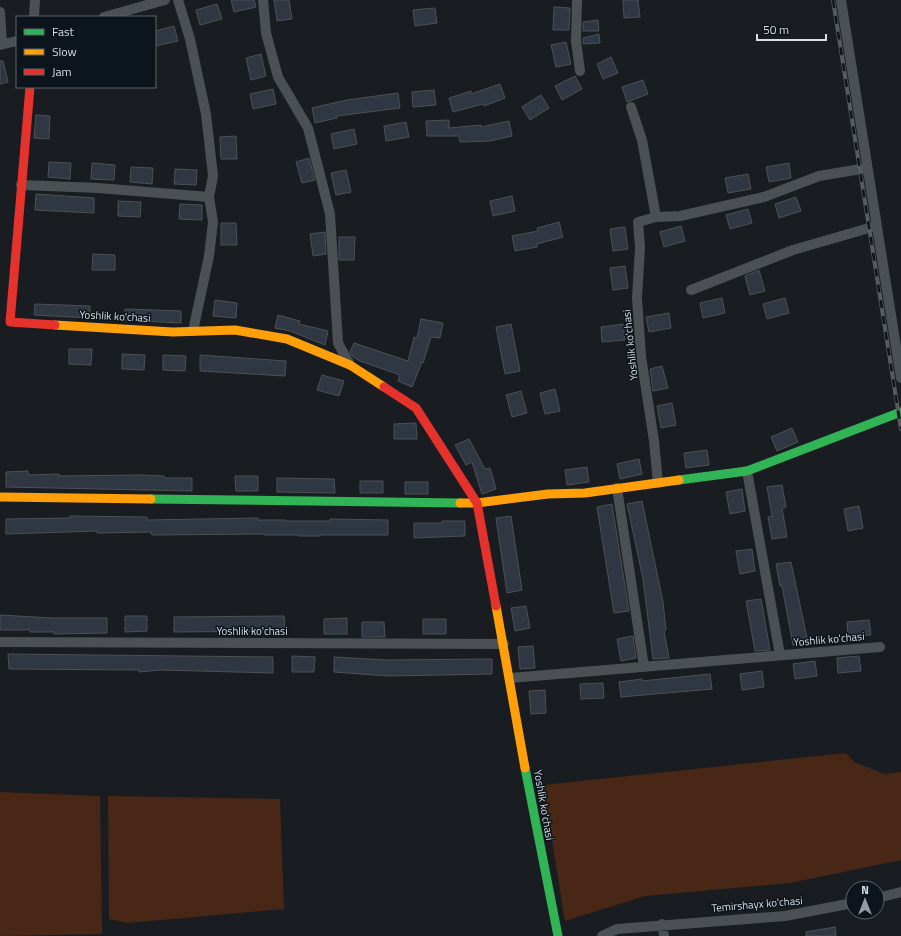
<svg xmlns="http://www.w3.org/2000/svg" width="901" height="936" font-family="'Titillium Web',sans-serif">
<rect width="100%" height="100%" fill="#191d22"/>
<path fill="#492716" d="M 846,753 L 854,762 L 884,774 L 901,772 L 901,860 L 790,883 L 645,896 L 565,921 L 543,785 Z
M 0,792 L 100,796 L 102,934 L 0,936 Z
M 108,796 L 280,799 L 284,909 L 127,923 L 109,919 Z"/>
<path fill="#2f3742" stroke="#4d5156" d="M 231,0 L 254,0 L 256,7 L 234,12 Z
M 274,0 L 289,0 L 292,19 L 277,21 Z
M 623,0 L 638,0 L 640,17 L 624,18 Z
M 217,4 L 222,19 L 200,25 L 196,10 Z
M 554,7 L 570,8 L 569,30 L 553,30 Z
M 435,8 L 437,23 L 415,26 L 413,10 Z
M 598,20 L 599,31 L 583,31 L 583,22 Z
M 174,26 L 178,41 L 155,46 L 155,31 Z
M 599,34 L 600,43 L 583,44 L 583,38 Z
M 566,42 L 571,64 L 556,67 L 551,45 Z
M 261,54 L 266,76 L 251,80 L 246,58 Z
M 611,57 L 618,73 L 603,79 L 597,64 Z
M 0,61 L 3,61 L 8,82 L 0,84 Z
M 575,76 L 582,89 L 562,100 L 555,86 Z
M 643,80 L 648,94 L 627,102 L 622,87 Z
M 500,84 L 505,98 L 484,106 L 483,104 L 453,112 L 449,98 L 471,91 L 471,94 Z
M 273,89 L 276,104 L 253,109 L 250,94 Z
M 434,90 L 436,105 L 413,107 L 412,92 Z
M 398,93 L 400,108 L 337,116 L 337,118 L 315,123 L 312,108 L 347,100 Z
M 541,95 L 549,108 L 530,120 L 522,107 Z
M 36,115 L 50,116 L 49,139 L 34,138 Z
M 449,120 L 449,128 L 481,125 L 481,127 L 509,121 L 512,136 L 490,141 L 460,142 L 459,136 L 427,136 L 426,121 Z
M 406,122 L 409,137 L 386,141 L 384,126 Z
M 354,129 L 357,144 L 334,149 L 331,134 Z
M 236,136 L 237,159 L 221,159 L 220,137 Z
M 309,158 L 315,180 L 302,183 L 296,162 Z
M 49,162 L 71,163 L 70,179 L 48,177 Z
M 92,163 L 115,165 L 114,180 L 91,179 Z
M 789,163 L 791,178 L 769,182 L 766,167 Z
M 131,167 L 153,168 L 152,184 L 130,182 Z
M 175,169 L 197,170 L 196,185 L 174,184 Z
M 346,170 L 351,192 L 336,195 L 331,173 Z
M 748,174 L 751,189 L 728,193 L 725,178 Z
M 36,194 L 94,198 L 94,213 L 35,210 Z
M 512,196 L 515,211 L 493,216 L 490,201 Z
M 796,197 L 801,211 L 779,218 L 775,204 Z
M 118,201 L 141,202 L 140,217 L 118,216 Z
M 180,204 L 202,205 L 202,220 L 179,219 Z
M 748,209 L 752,223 L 730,229 L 726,215 Z
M 559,222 L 563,237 L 537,244 L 537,247 L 515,251 L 512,236 L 538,231 L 537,228 Z
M 221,223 L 236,223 L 237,245 L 221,245 Z
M 681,226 L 685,241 L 664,247 L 660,232 Z
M 625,227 L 628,249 L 613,251 L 610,229 Z
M 325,232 L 326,254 L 313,256 L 310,234 Z
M 339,237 L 355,237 L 354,260 L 339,260 Z
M 93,254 L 115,255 L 115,270 L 92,270 Z
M 625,266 L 628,288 L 613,290 L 610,268 Z
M 759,270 L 765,291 L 750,295 L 745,276 Z
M 722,298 L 725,313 L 703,318 L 700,303 Z
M 785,298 L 789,313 L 767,319 L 763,304 Z
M 215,300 L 237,303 L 236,318 L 213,316 Z
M 35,304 L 90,306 L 90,318 L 34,315 Z
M 125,309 L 181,311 L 181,323 L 124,320 Z
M 669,313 L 671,328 L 649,332 L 646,317 Z
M 278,315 L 300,321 L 299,324 L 328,331 L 325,345 L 290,331 L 275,328 Z
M 421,319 L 443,323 L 440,338 L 431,337 L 423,363 L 422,362 L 412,387 L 398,381 L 400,375 L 360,361 L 353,357 L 350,352 L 354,343 L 408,361 L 414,337 L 417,338 Z
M 511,324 L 520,371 L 505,374 L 496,327 Z
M 623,324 L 625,340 L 602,342 L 601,327 Z
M 69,349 L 92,349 L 91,365 L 69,364 Z
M 122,354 L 145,355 L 144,370 L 122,369 Z
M 163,355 L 186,356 L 185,371 L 163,370 Z
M 200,355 L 286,361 L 285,376 L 200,371 Z
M 662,366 L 668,388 L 653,391 L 650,369 Z
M 322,375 L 344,381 L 339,396 L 317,390 Z
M 555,389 L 560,411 L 545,414 L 540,393 Z
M 521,391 L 527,413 L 512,417 L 506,395 Z
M 672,403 L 676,425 L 661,428 L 657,406 Z
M 416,423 L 417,439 L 394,439 L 394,424 Z
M 792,428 L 798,442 L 777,451 L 771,437 Z
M 469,439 L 485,469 L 490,468 L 496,489 L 482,494 L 472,462 L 466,465 L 455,445 Z
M 707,450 L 709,465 L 686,468 L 684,453 Z
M 639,459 L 642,474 L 620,479 L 617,464 Z
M 587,467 L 589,482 L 567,485 L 565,470 Z
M 28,471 L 28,475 L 59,474 L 59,476 L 140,475 L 164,476 L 164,478 L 192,478 L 192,491 L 6,487 L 6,472 Z
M 235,476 L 258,476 L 258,491 L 236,491 Z
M 277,478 L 334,479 L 335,493 L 277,492 Z
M 360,481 L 383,481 L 383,493 L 360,493 Z
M 405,482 L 428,482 L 428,494 L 405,494 Z
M 782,485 L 786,507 L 782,508 L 787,537 L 772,539 L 768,517 L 772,516 L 767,487 Z
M 742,489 L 745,511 L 730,514 L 726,492 Z
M 642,501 L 663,602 L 666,630 L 664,631 L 669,658 L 653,659 L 643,579 L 627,504 Z
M 612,504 L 629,611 L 614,613 L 597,507 Z
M 859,506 L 863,528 L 848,531 L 844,509 Z
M 70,516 L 147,517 L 147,520 L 258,518 L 258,520 L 286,520 L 286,521 L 330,521 L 330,519 L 388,520 L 388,535 L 320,535 L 320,536 L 298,536 L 298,535 L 264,535 L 264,534 L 152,535 L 151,532 L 97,533 L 97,531 L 6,534 L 6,519 L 70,518 Z
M 511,516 L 522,590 L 507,593 L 496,518 Z
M 442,521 L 465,521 L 465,536 L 414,538 L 414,523 L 442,523 Z
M 752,549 L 755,571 L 740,574 L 736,551 Z
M 791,562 L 808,643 L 793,645 L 782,586 L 780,586 L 776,564 Z
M 761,599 L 770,650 L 755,651 L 746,601 Z
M 526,606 L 530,628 L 515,631 L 511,608 Z
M 0,615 L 52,618 L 107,618 L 107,633 L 54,634 L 54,632 L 30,632 L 30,630 L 0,630 Z
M 125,616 L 147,616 L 147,631 L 125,632 Z
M 284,616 L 285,631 L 174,632 L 174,617 Z
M 347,618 L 347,634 L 324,634 L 324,619 Z
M 423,619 L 446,619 L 446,634 L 423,634 Z
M 869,620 L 871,635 L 848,637 L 847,622 Z
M 362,622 L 384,622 L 385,637 L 362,637 Z
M 633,636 L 636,658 L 621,661 L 617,639 Z
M 533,646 L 535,668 L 520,669 L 518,647 Z
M 8,654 L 273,657 L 273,673 L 161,670 L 139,672 L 139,670 L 9,669 Z
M 292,656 L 315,657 L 314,672 L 292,672 Z
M 859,656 L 861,671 L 838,673 L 837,658 Z
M 334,657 L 386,660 L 492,659 L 492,674 L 388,676 L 334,672 Z
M 815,661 L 817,676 L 795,679 L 793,664 Z
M 762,671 L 764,687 L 742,690 L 740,674 Z
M 710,674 L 712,689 L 621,697 L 619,682 L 642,679 L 642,681 Z
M 603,683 L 604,698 L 581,699 L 580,684 Z
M 545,690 L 546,713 L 531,714 L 529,691 Z
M 835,927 L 836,936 L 806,936 L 806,932 Z"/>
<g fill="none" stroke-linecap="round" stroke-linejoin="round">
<path stroke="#4b5054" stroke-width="10" d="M 263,0 L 266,33 L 278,77 L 308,128 L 330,214 L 338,343 L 350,365
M 577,0 L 576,41 L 580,71
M 841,0 L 901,378
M 0,12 L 2,44
M 34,17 L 35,0
M 104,17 L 165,0
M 0,45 L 17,41
M 631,107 L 642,140 L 656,217
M 21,185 L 98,188 L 209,197 L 213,176 L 206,114 L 190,39 L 178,0
M 691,290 L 793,250 L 876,226
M 193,331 L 209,256 L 213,222 L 209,197
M 747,471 L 780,655
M 658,483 L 654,441 L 641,356 L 637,298 L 640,247 L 638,222 L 656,217 L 680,216 L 764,197 L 819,176 L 867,168
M 617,488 L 644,667
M 0,642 L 504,644
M 510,678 L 880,647
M 877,898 L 901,892
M 662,924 L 664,936
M 602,936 L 617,929 L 785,916 L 853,903"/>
<path stroke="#30b455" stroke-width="9" d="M 679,480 L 747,471 L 901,412
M 151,499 L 460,503
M 525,768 L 558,936"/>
<path stroke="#ff9f0a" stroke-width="9" d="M 55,325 L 173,332 L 235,330 L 287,339 L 350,365 L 384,387
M 0,497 L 151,499
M 460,503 L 477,503 L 548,494 L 585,493 L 679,480
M 496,606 L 525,768"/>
<path stroke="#e5322d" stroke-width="9" d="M 30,87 L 10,322 L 55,325
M 384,387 L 416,408 L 477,503 L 496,606"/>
<defs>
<path id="rail" d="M 833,0 L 901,429"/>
</defs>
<use href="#rail" stroke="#585b5e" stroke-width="4"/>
<use href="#rail" stroke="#0c141c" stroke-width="2.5" stroke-dasharray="8" stroke-linecap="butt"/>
</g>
<g text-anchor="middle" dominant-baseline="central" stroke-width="3" stroke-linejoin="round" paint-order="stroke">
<g font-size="11" fill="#d9dee5" stroke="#0c141c">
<text transform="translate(115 316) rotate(3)">Yoshlik ko'chasi</text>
<text transform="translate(630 345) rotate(-96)">Yoshlik ko'chasi</text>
<text x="252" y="631">Yoshlik ko'chasi</text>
<text transform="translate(829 639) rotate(-5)">Yoshlik ko'chasi</text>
<text transform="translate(544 805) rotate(80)">Yoshlik ko'chasi</text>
<text transform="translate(757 904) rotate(-5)">Temirshayx ko'chasi</text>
</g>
</g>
<rect x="16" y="16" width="140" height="72" fill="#0c141c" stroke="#5e656c"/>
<rect x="24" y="29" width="20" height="6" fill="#30b455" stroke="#5e656c"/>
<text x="52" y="36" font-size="12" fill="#d9dee5">Fast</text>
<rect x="24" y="49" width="20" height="6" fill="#ff9f0a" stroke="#5e656c"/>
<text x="52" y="56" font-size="12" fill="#d9dee5">Slow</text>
<rect x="24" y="69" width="20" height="6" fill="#e5322d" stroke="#5e656c"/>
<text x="52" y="76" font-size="12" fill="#d9dee5">Jam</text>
<g transform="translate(865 900)"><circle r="19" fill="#0c141c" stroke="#5e656c"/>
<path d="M0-3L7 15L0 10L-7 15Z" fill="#969aa1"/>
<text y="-6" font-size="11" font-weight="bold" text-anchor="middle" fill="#d9dee5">N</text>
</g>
<path d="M757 34v6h69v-6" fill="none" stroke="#d9dee5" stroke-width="2"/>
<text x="763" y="34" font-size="12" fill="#d9dee5" stroke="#0c141c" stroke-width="3" paint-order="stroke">50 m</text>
</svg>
